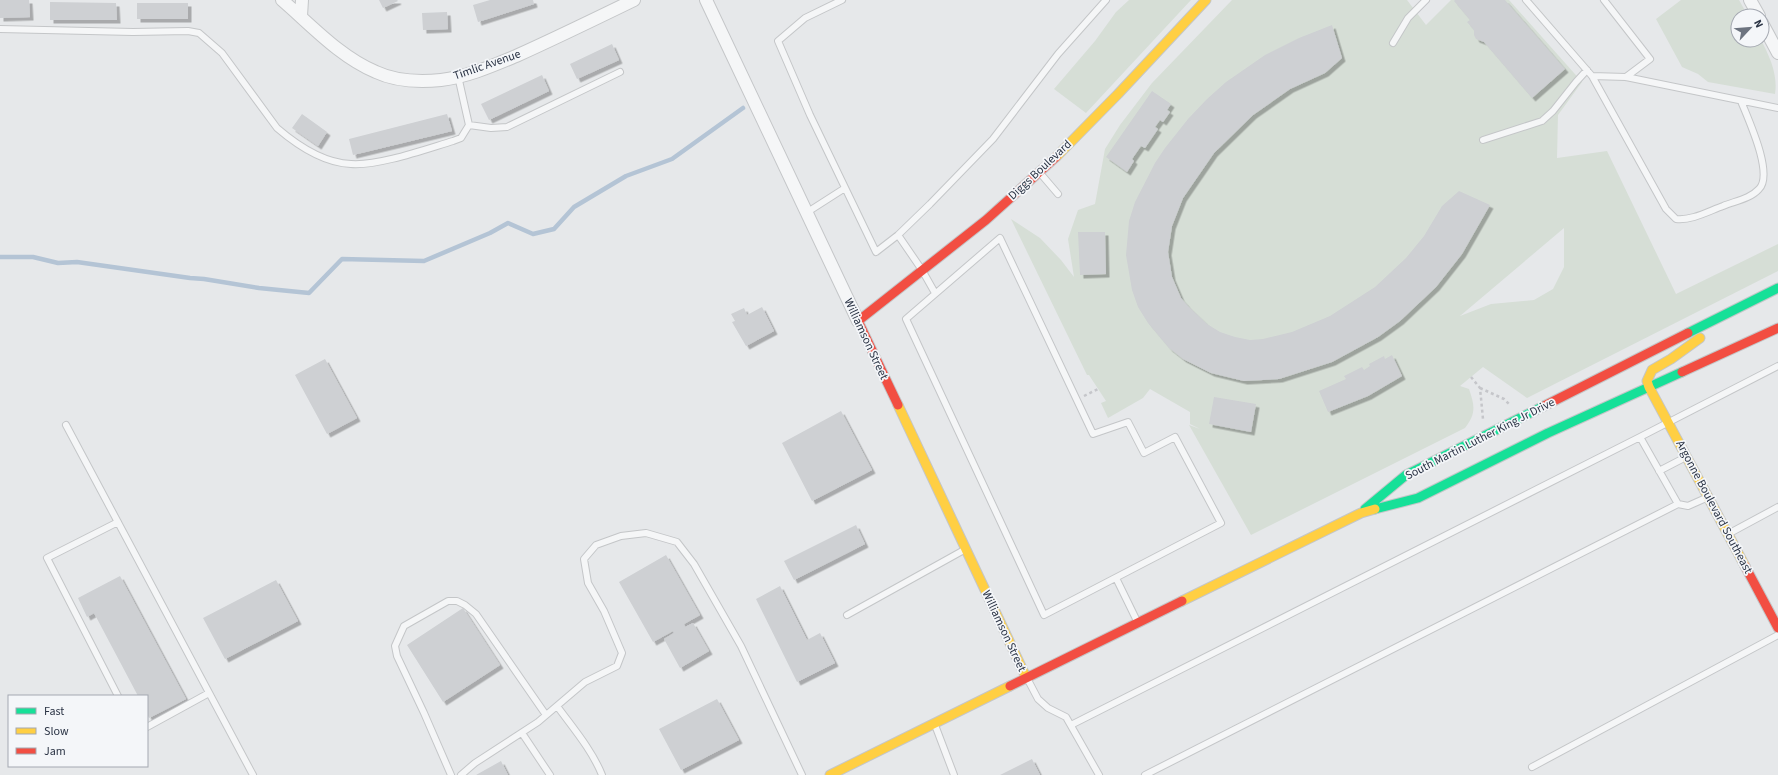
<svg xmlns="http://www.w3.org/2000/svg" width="1778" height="775" font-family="'Source Sans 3',sans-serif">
<defs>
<filter id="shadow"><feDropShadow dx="3.5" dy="3.5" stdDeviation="0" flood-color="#0004"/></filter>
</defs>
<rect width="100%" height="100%" fill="#e6e8ea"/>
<path fill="#d6ded6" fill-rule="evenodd" d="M 1129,0 L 1191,0 L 1086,113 L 1054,89 L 1095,41 L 1116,12 Z
M 1232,0 L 1407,0 L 1426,25 L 1451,0 L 1509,0 L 1582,82 L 1558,115 L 1557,158 L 1607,151 L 1676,294 L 1778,244 L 1778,271 L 1527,398 L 1483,367 L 1460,386 L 1469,389 C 1475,406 1476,414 1465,428 L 1251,535 L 1189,425 L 1200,429 L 1190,424 L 1190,412 L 1150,389 L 1143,398 L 1108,418 L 1101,403 L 1106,401 L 1089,375 L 1087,375 L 1011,219 L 1040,238 L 1061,260 L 1074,277 L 1068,239 L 1078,210 L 1095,204 L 1105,149 L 1120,125 L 1152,83 ZM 1564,228 L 1564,267 L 1553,289 L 1534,300 L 1491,304 L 1460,316 Z
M 1681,0 L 1739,0 L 1748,16 L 1738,16 L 1738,40 L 1761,40 C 1770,57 1778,75 1775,94 L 1708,82 L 1698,74 L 1682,67 L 1656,19 Z"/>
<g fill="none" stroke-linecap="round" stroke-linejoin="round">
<path stroke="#b4c4d5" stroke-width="4.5" d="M 0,257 L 33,257 L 58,263 L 77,262 L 190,278 L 204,279 L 259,288 L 309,293 L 342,259 L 424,261 L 490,233 L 508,223 L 533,234 L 554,229 L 574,207 L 626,176 L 672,159 L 743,108"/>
</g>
<path fill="#ced0d3" filter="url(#shadow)" d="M 0,0 L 29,0 L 30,17 L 0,18 Z
M 379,0 L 397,0 L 398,1 L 383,8 Z
M 490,0 L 533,0 L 534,4 L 478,22 L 473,5 Z
M 1455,0 L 1505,0 L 1565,69 L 1532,98 L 1484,42 L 1476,39 L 1474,35 L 1474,30 L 1467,22 L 1470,20 L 1454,1 Z
M 50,2 L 116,3 L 117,20 L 50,20 Z
M 137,3 L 188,3 L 188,19 L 137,19 Z
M 447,12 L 448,29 L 423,30 L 422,13 Z
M 1332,25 L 1342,58 L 1325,73 L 1290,89 L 1253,115 L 1214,153 L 1183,198 L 1172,226 L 1168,252 L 1172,277 L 1181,298 L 1188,306 L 1207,324 L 1220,332 L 1235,337 L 1250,340 L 1263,339 L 1292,332 L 1330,316 L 1375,287 L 1406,258 L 1424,236 L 1442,206 L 1459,191 L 1490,205 L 1462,254 L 1436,287 L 1400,321 L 1378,337 L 1332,362 L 1279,379 L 1244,381 L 1211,373 L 1183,359 L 1169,348 L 1148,323 L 1138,307 L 1132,290 L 1126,255 L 1129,221 L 1135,202 L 1155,163 L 1165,148 L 1188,119 L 1207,99 L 1226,82 L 1265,55 L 1299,38 Z
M 612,44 L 619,60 L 577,79 L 570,64 Z
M 542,75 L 549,91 L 489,120 L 481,104 Z
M 1152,91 L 1171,104 L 1167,110 L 1170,112 L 1163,122 L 1160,120 L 1155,127 L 1158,129 L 1145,148 L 1141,146 L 1132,159 L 1134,161 L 1127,172 L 1106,157 Z
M 302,114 L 327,132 L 318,146 L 292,128 Z
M 447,114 L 452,131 L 353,155 L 349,139 Z
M 1078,232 L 1105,232 L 1106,274 L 1080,275 Z
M 762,307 L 774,331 L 746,346 L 732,322 L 735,321 L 731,314 L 744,308 L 747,315 Z
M 1392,355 L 1402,376 L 1368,396 L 1328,412 L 1319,391 L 1346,379 L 1344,376 L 1362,367 L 1364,370 L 1370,366 L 1369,364 L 1384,356 L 1385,359 Z
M 325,359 L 357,418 L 327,434 L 295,375 Z
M 1214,397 L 1256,404 L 1251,432 L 1209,424 Z
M 841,411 L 872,470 L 812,501 L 782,443 Z
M 856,525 L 865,544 L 794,580 L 784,561 Z
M 666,555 L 700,615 L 684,624 L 685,627 L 693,623 L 709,651 L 680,668 L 664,639 L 674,633 L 673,631 L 653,642 L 619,582 Z
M 120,576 L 186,699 L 149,718 L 147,714 L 147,696 L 138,696 L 94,613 L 87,617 L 78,598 Z
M 276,580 L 298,621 L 225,659 L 203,618 Z
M 780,586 L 807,640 L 820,633 L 835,663 L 797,682 L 756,599 Z
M 463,608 L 500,665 L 443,702 L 407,645 Z
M 717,699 L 739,740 L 681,770 L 659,729 Z
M 1032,759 L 1040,775 L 1000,775 Z
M 501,761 L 508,775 L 476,775 Z"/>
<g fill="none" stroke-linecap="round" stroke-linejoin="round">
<defs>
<path id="lane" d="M 842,0 L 805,18 L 778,41 L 810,115 L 876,252 L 898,235 L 930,204 L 993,139 L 1058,54 L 1106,0
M 1526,0 L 1592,76 L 1666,209 L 1676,219 C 1691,221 1709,211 1723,206 C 1735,201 1750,199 1759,189 C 1774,174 1748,119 1741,101
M 1604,0 L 1650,59 L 1626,77
M 0,29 L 133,32 L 188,31 L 199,33 L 222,53 L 277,128 C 298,146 323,163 351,164 C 379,166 426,149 453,141 L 461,138 L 469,125 L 458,76
M 1393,43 L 1408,18 L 1426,0
M 1592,76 L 1626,77 L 1778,108
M 469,125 L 491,128 L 507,127 L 620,72
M 1483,140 L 1542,121 L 1553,111 L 1576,82 L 1587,70
M 1040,173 L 1058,194
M 806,213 L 845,188
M 898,235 L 922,270 L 935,293
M 1000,238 L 1093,434 L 1128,422 L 1144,453 L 1175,437 L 1221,523 L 1044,615 L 906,319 Z
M 66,425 L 253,775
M 1640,437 L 1778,366
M 1659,471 L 1684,458
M 1678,504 L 1688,506 L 1706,498
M 118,522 L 47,558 L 118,696
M 1728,534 L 1778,507
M 1116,578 L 1137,621
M 847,615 L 964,550
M 1028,680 L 1038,699 L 1048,708 L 1066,717 L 1099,775
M 557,706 C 573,728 592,750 602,775
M 935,725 L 954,775
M 1071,725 L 1640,437 L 1678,504 L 1145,775
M 147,727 L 209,693
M 522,733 L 550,775
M 1532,767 L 1778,635
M 451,775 L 424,713 L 397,656 L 395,646 L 404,626 L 448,601 L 457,601 L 465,605 L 476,614 L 546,715
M 461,775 L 475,763 L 538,722 L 585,682 L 617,666 L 622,653 L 604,611 L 588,583 L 584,559 L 596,545 L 621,536 L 646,533 L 677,542 L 694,564 L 741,646 L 802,775"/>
<path id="street" d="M 282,0 C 311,25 340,57 376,72 C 395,81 420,82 441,80 C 467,77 492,66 516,56 C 556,38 595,19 634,0
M 706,0 L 858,321
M 1750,0 L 1759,16
M 301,16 L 302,0
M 1762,23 L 1778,53"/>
<path id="fast" d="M 1688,333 L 1778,288
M 1365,509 L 1406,475 L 1544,406
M 1375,509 L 1418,498 L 1548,433 L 1682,372"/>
<path id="slow" d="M 1056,157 L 1118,94 L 1206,0
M 1649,387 L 1745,566
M 1649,387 L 1647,381 L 1652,370 L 1671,359 L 1700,338
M 898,405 L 1026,677
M 1182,601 L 1361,513 L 1375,509
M 830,775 L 1010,686"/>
<path id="jam" d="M 1682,372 L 1778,328
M 898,405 L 858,321 L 986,220 L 1056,157
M 1544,406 L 1688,333
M 1745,566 L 1778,628
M 1010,686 L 1182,601"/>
</defs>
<use href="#lane" stroke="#c4c6c8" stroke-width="8"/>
<use href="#street" stroke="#c4c6c8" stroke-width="14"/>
<use href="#fast" stroke="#c4c6c8" stroke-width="11"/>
<use href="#slow" stroke="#c4c6c8" stroke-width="11"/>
<use href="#jam" stroke="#c4c6c8" stroke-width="11"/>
<path stroke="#c5c6ca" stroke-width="2.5" stroke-dasharray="3 3" stroke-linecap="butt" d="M 1471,377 L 1480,388 L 1483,419
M 1480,388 L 1504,399 L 1509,404
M 1084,396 L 1098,389"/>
<use href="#lane" stroke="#f5f6f7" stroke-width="6"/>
<use href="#street" stroke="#f5f6f7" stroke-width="12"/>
<use href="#fast" stroke="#16e098" stroke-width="9"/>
<use href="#slow" stroke="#ffcf43" stroke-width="9"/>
<use href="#jam" stroke="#f24e42" stroke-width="9"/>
</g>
<g text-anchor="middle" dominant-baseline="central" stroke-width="3.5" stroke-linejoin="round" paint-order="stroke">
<g font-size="12" fill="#2b3445" stroke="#f4f6f9">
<text transform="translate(487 65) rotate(-19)">Timlic Avenue</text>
<text transform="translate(1040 170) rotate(-43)">Diggs Boulevard</text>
<text transform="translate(866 339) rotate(65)">Williamson Street</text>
<text transform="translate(1480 439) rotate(-27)">South Martin Luther King Jr Drive</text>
<text transform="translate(1714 507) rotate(62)">Argonne Boulevard Southeast</text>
<text transform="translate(1004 631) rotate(65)">Williamson Street</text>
</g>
</g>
<rect x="8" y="695" width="140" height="72" fill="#f4f6f9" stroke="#a4a8b1"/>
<rect x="16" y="708" width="20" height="6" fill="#16e098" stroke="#a4a8b1"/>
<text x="44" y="715" font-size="12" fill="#2b3445">Fast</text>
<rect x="16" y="728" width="20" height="6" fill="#ffcf43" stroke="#a4a8b1"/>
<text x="44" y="735" font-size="12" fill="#2b3445">Slow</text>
<rect x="16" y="748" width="20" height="6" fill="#f24e42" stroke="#a4a8b1"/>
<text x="44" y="755" font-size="12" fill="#2b3445">Jam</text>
<g transform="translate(1750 28) rotate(64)"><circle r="19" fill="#f4f6f9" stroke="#a4a8b1"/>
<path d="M0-3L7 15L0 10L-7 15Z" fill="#6c737f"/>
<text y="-6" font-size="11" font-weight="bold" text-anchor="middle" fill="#2b3445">N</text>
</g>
</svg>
